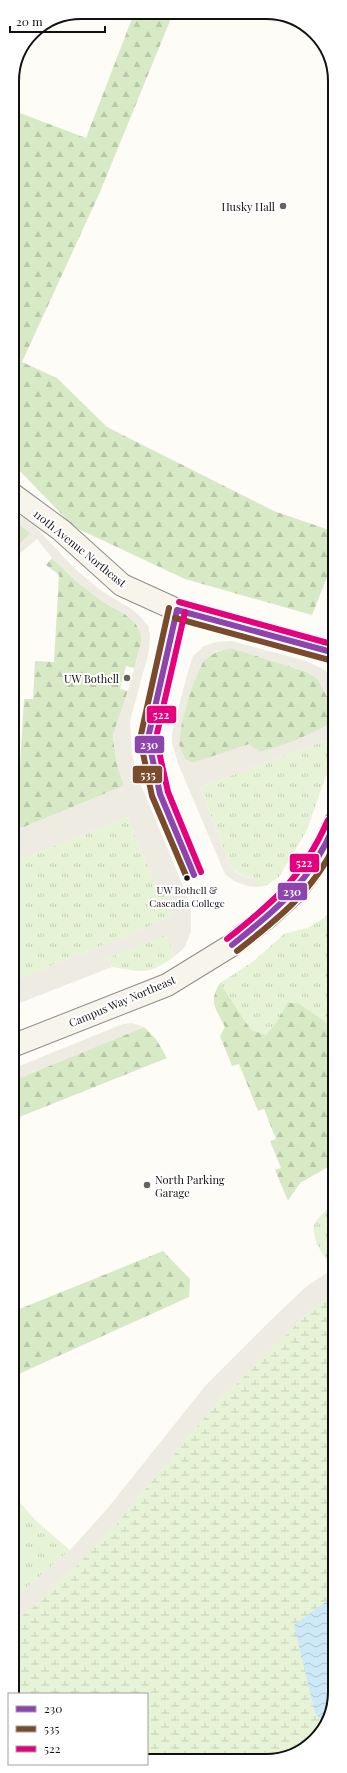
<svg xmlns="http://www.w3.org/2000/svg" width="347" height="1773" font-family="'Playfair Display',serif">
<defs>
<pattern id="grass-tufts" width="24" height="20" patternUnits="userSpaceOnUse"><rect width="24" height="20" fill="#e7f3d7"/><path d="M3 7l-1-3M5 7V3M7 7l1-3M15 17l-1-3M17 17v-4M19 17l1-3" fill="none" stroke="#c5cfb8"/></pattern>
<pattern id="forest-firs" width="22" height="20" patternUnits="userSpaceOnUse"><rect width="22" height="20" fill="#d8eac5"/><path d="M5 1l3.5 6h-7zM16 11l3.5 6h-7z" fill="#b8c8a8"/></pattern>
<pattern id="wetland-marsh" width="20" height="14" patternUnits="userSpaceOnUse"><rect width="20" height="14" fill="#e7f3d7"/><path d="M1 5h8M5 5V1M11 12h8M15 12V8" fill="none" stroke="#c5cfb8"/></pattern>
<pattern id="water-waves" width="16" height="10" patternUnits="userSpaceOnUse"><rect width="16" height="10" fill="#cde8f7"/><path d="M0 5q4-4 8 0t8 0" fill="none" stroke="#afc6d3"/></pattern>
</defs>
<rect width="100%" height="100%" fill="#fdfcf7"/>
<path fill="url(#grass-tufts)" d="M 324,741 L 335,743 L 327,773 L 307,830 L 279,877 L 265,886 L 257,887 L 256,878 C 244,878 238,874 230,866 L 200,787 Z
M 127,817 L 160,896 L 167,893 L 173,910 L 172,915 L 146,928 L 12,981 L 12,863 Z
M 335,910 L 335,1031 L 327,1023 L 287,1003 L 276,1023 L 266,1035 L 251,1030 L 220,983 L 254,961 L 284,934 L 310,927 Z
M 166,934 L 175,956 C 148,976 143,972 112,967 L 108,958 Z
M 335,1203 L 335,1265 C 324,1263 309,1233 315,1223 C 319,1216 328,1208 335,1203 Z
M 13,1494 L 35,1520 L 70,1550 L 13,1600 Z"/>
<path fill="url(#forest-firs)" d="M 133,16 L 172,16 L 100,192 L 22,362 L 57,378 L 107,427 L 274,511 L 335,532 L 335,557 L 312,615 L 185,579 L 74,527 L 12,463 L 12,110 L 86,138 Z
M 12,519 L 31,533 L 20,544 L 12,547 Z
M 52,558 L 75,580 L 103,602 L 125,614 L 136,624 L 141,634 L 141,644 L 134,668 L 126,666 L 120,689 L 128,691 L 113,735 L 117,764 L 124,786 L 12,832 L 12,782 L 19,782 L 24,699 L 33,699 L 35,661 L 54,662 L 59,575 L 46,565 Z
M 232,648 L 307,672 L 318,679 L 334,710 L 332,723 C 310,735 285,747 260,752 C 237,756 215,756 192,763 L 185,759 C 183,755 180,750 179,745 C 176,730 194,676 202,663 C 209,653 221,650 232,648 Z
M 220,983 L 251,1030 L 266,1035 L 276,1023 L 287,1003 L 298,1003 L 327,1023 L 335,1031 L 335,1163 L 300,1183 L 288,1201 L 275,1170 L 281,1168 L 270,1141 L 276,1139 L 264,1109 L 258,1111 L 239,1064 L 232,1066 L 220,1036 L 225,1027 C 216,1009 208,1002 220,983 Z
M 144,1027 L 156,1039 L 167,1058 L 12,1120 L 12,1081 Z
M 163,1251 L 190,1279 L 189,1297 L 12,1377 L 12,1312 Z"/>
<path fill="url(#wetland-marsh)" d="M 335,1291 L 335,1696 L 318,1738 L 275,1760 L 147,1760 L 147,1694 L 13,1694 L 13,1623 L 43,1599 L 108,1534 L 215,1405 L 311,1310 Z"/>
<path fill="#edebe2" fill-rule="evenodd" d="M 12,510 L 35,526 L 74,568 L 100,590 L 130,608 L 139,615 L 148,626 L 150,635 L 149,651 L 130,721 L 132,755 L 139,780 L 183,886 L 191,910 L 191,931 L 185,947 L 175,956 L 166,935 L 108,958 L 112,967 L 12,1006 L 12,981 L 146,928 L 172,915 L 173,910 L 167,893 L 160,896 L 127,817 L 12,863 L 12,832 L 124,786 L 117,764 L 113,735 L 128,691 L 141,644 L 141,634 L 136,624 L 125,614 L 103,602 L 75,580 L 52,558 L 37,539 L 12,560 L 12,547 L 20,544 L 30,533 L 12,519 Z
M 232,641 L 306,661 L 325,670 L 335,683 L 335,742 L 324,741 L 200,787 L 230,866 L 238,874 L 248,878 L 257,878 L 257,887 L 247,886 L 234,881 L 225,874 L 179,766 L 172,743 L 172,733 L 187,675 L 193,656 L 204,646 L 216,642 ZM 232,648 L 307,672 L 318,679 L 334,710 L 332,723 L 296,740 L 261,752 L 249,744 L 192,763 L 185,759 L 179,744 L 182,722 L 192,687 L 203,662 L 217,651 Z
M 132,1023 L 144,1027 L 12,1081 L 12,1069 L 123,1024 Z
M 335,1268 L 335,1291 L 311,1310 L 215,1405 L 108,1534 L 43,1599 L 13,1623 L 13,1600 L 70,1550 L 107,1509 L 206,1385 L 271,1320 L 308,1285 Z"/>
<path fill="url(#water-waves)" d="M 335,1595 L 335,1696 L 324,1723 L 315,1713 L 294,1625 Z"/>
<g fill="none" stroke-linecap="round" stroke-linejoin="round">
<defs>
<path id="secondary" d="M 12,494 L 61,530 L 122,585 L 177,610 L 335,653
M 12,1046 L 167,985 L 232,945 L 270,915 L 294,893 L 310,872 L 323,850 L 335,823"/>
</defs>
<use href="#secondary" stroke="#8e8d8b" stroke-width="24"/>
<use href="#secondary" stroke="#f6f4eb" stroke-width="22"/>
<defs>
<path id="bus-1" d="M 177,610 L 148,738 L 160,794 L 194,875
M 177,610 L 335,653
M 232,945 C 280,907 310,882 335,824"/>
<path id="bus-2" d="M 169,608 L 140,739 L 152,796 L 187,878
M 175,618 L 333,661
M 237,951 C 275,921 315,890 335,844"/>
<path id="bus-3" d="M 179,602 L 335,645
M 185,612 L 156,738 L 168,792 L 201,872
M 227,939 C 275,901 303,877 328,820"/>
</defs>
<use href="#bus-1" stroke="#fff" stroke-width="9"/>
<use href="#bus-2" stroke="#fff" stroke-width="9"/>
<use href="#bus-3" stroke="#fff" stroke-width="9"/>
<use href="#bus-1" stroke="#8e44ad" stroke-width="6"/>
<use href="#bus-2" stroke="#7a4b2a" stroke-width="6"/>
<use href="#bus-3" stroke="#e5007d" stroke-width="6"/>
</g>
<g fill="#646362" stroke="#fff" stroke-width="1.5">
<circle cx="283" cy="206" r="4"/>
<circle cx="127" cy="678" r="4"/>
<circle cx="147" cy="1185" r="4"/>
</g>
<circle fill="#111" stroke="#fff" stroke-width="1.5" cx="187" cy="878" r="3.5"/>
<g text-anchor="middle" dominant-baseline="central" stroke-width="4" stroke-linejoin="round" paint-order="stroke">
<g font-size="10" fill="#111" stroke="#fff">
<text x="187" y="890">UW Bothell &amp;<tspan x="187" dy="13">Cascadia College</tspan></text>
</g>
<g font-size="11" fill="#111" stroke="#fff" text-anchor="end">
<text x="275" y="206">Husky Hall</text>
<text x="119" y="678">UW Bothell</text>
<text x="155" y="1179" text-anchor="start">North Parking<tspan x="155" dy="13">Garage</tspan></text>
</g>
<g font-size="11" fill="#111" stroke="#fff">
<text transform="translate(80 548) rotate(39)">110th Avenue Northeast</text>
<text transform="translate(122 1001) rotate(-23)">Campus Way Northeast</text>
</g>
</g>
<path d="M0 0H347V1773H0ZM81 19H266A62 62 0 0 1 328 81V1692A62 62 0 0 1 266 1754H81A62 62 0 0 1 19 1692V81A62 62 0 0 1 81 19Z" fill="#fff" fill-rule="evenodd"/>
<path fill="none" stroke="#111" stroke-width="2" d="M81 19H266A62 62 0 0 1 328 81V1692A62 62 0 0 1 266 1754H81A62 62 0 0 1 19 1692V81A62 62 0 0 1 81 19Z"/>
<g stroke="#fff" stroke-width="1.5">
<rect x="146" y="705" width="31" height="19" rx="4" fill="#e5007d"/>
<rect x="134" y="735" width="31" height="19" rx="4" fill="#8e44ad"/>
<rect x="132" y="765" width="31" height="19" rx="4" fill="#7a4b2a"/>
<rect x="289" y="853" width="31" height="20" rx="4" fill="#e5007d"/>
<rect x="277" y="882" width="31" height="19" rx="4" fill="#8e44ad"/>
</g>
<g font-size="11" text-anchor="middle" font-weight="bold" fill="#fff">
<text x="161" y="719">522</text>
<text x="149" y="749">230</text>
<text x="148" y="779">535</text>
<text x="304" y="867">522</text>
<text x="292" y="896">230</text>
</g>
<rect x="8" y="1693" width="140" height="72" fill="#ffffff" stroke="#a0a0a0"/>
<rect x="16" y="1706" width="20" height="6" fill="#8e44ad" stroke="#a0a0a0"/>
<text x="44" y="1713" font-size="12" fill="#111111">230</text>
<rect x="16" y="1726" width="20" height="6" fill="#7a4b2a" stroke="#a0a0a0"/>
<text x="44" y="1733" font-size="12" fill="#111111">535</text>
<rect x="16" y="1746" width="20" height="6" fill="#e5007d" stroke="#a0a0a0"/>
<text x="44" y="1753" font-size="12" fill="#111111">522</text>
<path d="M10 26v6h95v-6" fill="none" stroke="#111111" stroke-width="2"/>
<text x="16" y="26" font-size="12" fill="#111111" stroke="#ffffff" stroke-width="3" paint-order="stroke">20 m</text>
</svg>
